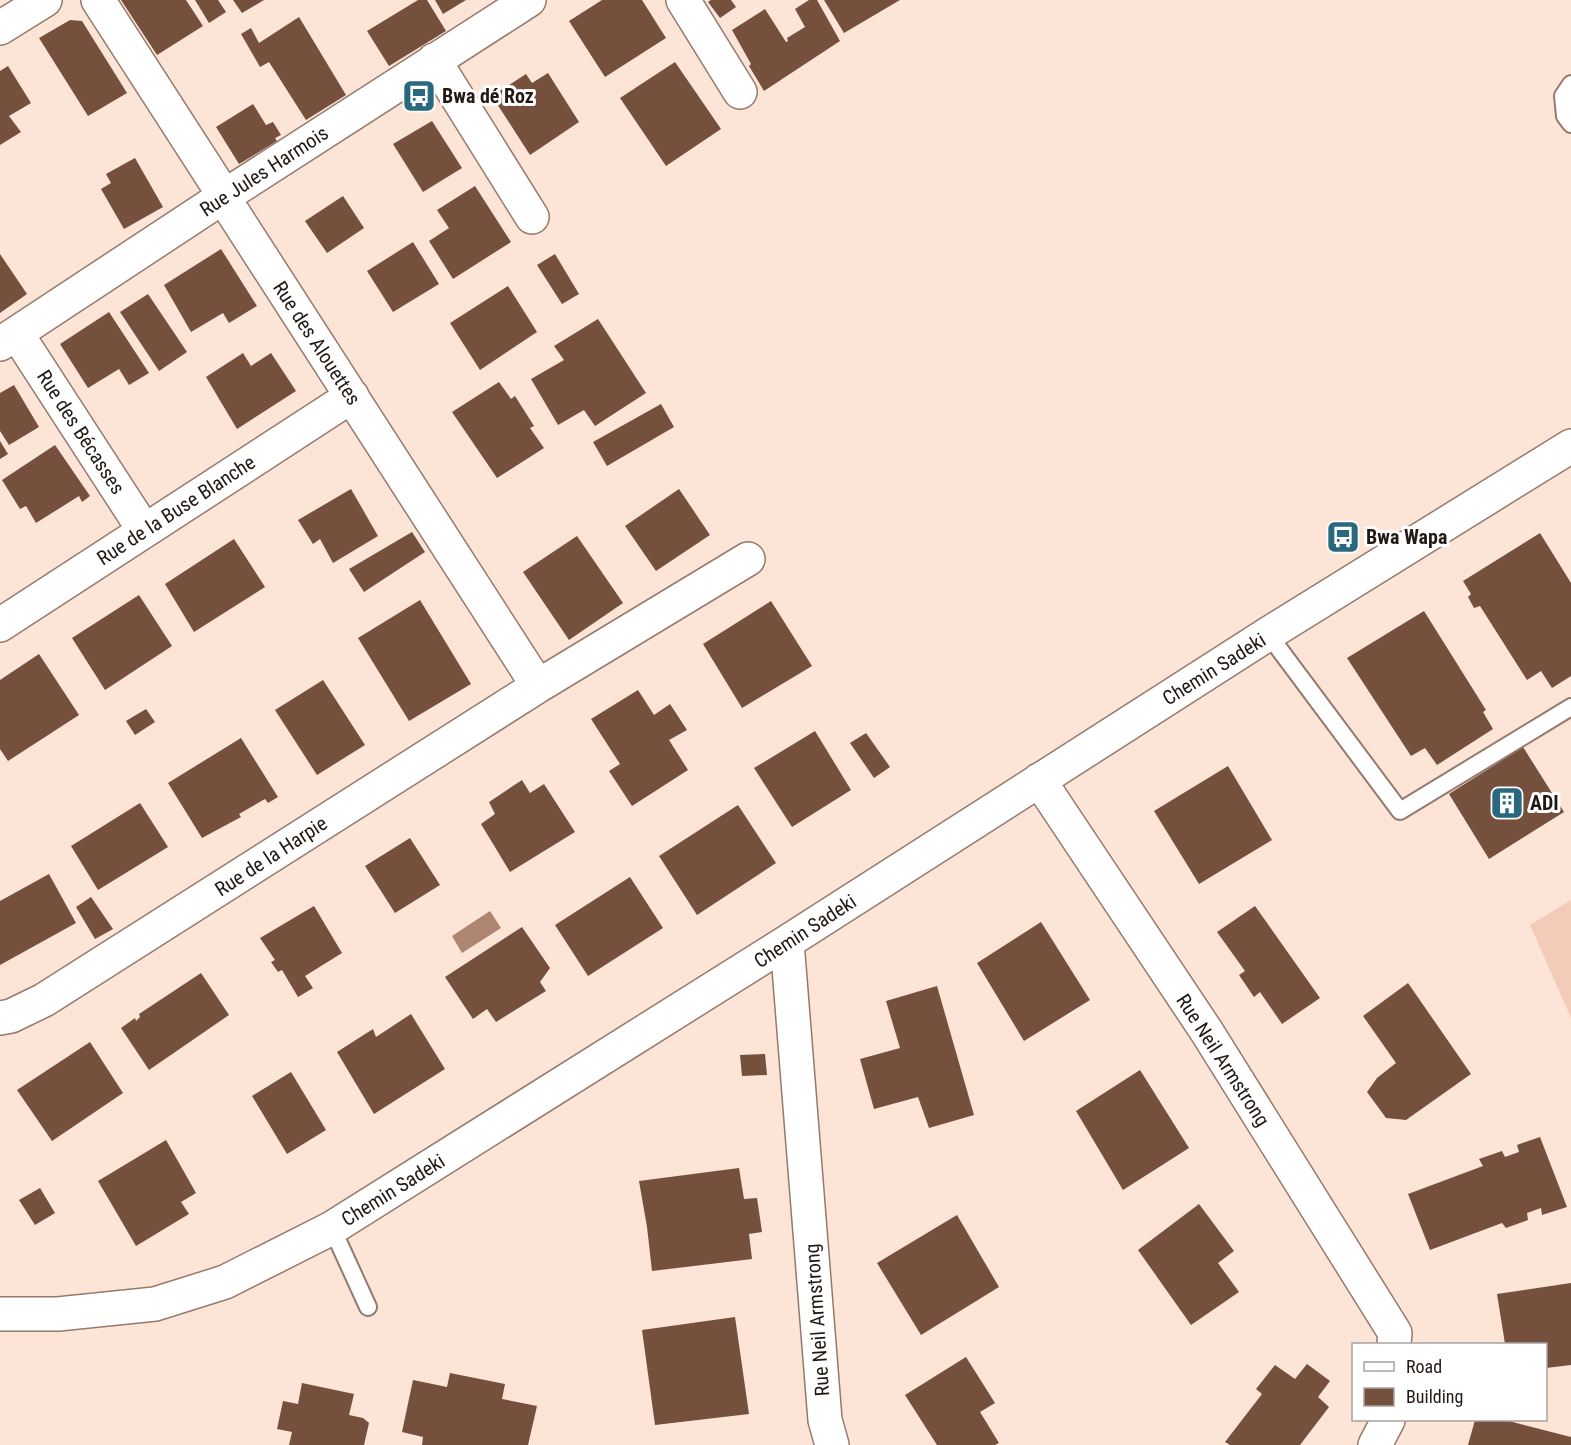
<svg xmlns="http://www.w3.org/2000/svg" width="1571" height="1445" font-family="'Roboto Condensed',sans-serif">
<rect width="100%" height="100%" fill="#fce4d7"/>
<path fill="#f3ccb9" d="M 1571,900 L 1571,1018 L 1530,925 Z"/>
<path fill="#ad8571" d="M 490,911 L 501,928 L 462,953 L 452,936 Z"/>
<path fill="#74503d" d="M 121,0 L 186,0 L 203,26 L 157,55 Z
M 195,0 L 218,0 L 226,12 L 209,23 Z
M 233,0 L 264,0 L 242,13 Z
M 418,0 L 427,0 L 446,31 L 389,66 L 367,31 Z
M 435,0 L 466,0 L 443,14 Z
M 602,0 L 642,0 L 666,38 L 605,77 L 569,21 Z
M 711,0 L 731,0 L 736,7 L 720,18 L 708,2 Z
M 809,0 L 817,0 L 840,41 L 764,91 L 749,66 L 751,64 L 732,30 L 765,9 L 786,42 L 788,41 L 787,38 L 805,27 L 795,9 Z
M 824,0 L 900,0 L 844,33 Z
M 299,17 L 346,95 L 306,120 L 269,62 L 260,67 L 241,34 L 251,28 L 259,43 Z
M 70,20 L 82,21 L 127,93 L 88,116 L 39,38 Z
M 675,62 L 721,129 L 666,166 L 620,98 Z
M 8,66 L 31,103 L 9,116 L 21,132 L 0,145 L 0,71 Z
M 548,73 L 579,122 L 530,155 L 492,96 L 526,74 L 532,83 Z
M 253,104 L 266,125 L 273,122 L 281,135 L 275,138 L 277,141 L 239,164 L 216,127 Z
M 432,121 L 462,168 L 423,192 L 393,144 Z
M 135,158 L 163,207 L 124,229 L 101,189 L 111,183 L 106,174 Z
M 475,186 L 511,242 L 453,279 L 429,241 L 449,228 L 437,210 Z
M 343,196 L 364,228 L 327,253 L 305,221 Z
M 413,242 L 439,284 L 393,312 L 367,271 Z
M 221,249 L 257,306 L 229,323 L 223,313 L 191,332 L 164,285 Z
M 0,254 L 27,294 L 0,313 Z
M 555,254 L 579,294 L 562,304 L 537,265 Z
M 508,286 L 537,332 L 480,370 L 450,323 Z
M 148,294 L 187,352 L 159,371 L 120,312 Z
M 109,312 L 149,373 L 129,385 L 119,369 L 88,388 L 60,344 Z
M 598,319 L 646,393 L 595,426 L 584,410 L 558,425 L 531,379 L 564,360 L 554,346 Z
M 243,353 L 251,366 L 271,353 L 296,391 L 237,429 L 206,377 Z
M 499,382 L 511,399 L 515,396 L 534,426 L 530,428 L 544,448 L 497,478 L 452,412 Z
M 14,385 L 39,427 L 9,445 L 0,431 L 0,393 Z
M 661,404 L 674,427 L 607,466 L 593,442 Z
M 0,441 L 8,454 L 0,459 Z
M 55,445 L 90,496 L 82,502 L 79,496 L 36,523 L 26,506 L 20,509 L 2,480 Z
M 351,489 L 378,536 L 333,563 L 320,539 L 313,544 L 298,520 Z
M 679,489 L 710,535 L 656,571 L 625,526 Z
M 412,532 L 425,552 L 364,592 L 349,569 Z
M 1540,533 L 1571,583 L 1571,676 L 1552,688 L 1541,671 L 1527,680 L 1480,606 L 1474,608 L 1468,597 L 1471,594 L 1463,581 Z
M 577,536 L 623,603 L 569,640 L 523,572 Z
M 234,539 L 265,587 L 194,632 L 165,584 Z
M 139,595 L 172,646 L 105,690 L 72,638 Z
M 420,600 L 471,684 L 409,721 L 358,638 Z
M 771,601 L 812,666 L 742,708 L 703,644 Z
M 1424,611 L 1486,710 L 1483,712 L 1493,729 L 1437,765 L 1425,748 L 1411,756 L 1347,658 Z
M 39,654 L 79,715 L 8,761 L 0,749 L 0,680 Z
M 323,680 L 365,745 L 317,775 L 275,710 Z
M 638,690 L 654,715 L 670,704 L 687,730 L 669,740 L 688,770 L 632,806 L 609,771 L 620,764 L 591,719 Z
M 146,709 L 155,722 L 135,735 L 126,721 Z
M 815,731 L 851,790 L 792,827 L 754,768 Z
M 866,733 L 890,767 L 874,778 L 850,743 Z
M 241,738 L 278,797 L 268,803 L 265,799 L 239,814 L 241,817 L 202,838 L 168,783 Z
M 1523,747 L 1564,812 L 1489,859 L 1449,794 Z
M 1228,766 L 1272,840 L 1199,884 L 1154,811 Z
M 522,780 L 530,793 L 544,784 L 575,832 L 510,872 L 481,824 L 495,814 L 489,802 Z
M 140,803 L 168,847 L 98,890 L 71,846 Z
M 738,805 L 776,863 L 697,915 L 659,856 Z
M 410,838 L 440,885 L 395,913 L 365,866 Z
M 49,874 L 76,923 L 0,965 L 0,901 Z
M 630,877 L 663,928 L 588,976 L 555,925 Z
M 91,897 L 113,929 L 95,939 L 76,907 Z
M 314,906 L 342,953 L 305,976 L 313,988 L 298,997 L 282,970 L 278,972 L 271,962 L 275,960 L 260,938 Z
M 1255,906 L 1320,998 L 1282,1024 L 1260,992 L 1254,997 L 1239,975 L 1245,971 L 1217,932 Z
M 1041,922 L 1090,1000 L 1024,1041 L 977,963 Z
M 522,927 L 550,968 L 540,982 L 546,991 L 496,1022 L 487,1009 L 473,1019 L 445,977 Z
M 201,973 L 229,1015 L 149,1070 L 121,1028 L 135,1018 L 136,1021 L 140,1017 L 139,1014 Z
M 1408,983 L 1471,1074 L 1406,1120 L 1386,1118 L 1367,1092 L 1377,1078 L 1396,1063 L 1363,1016 Z
M 937,986 L 974,1115 L 929,1128 L 918,1097 L 874,1109 L 860,1059 L 900,1048 L 886,1001 Z
M 411,1014 L 445,1069 L 374,1114 L 337,1052 L 373,1029 L 376,1037 Z
M 90,1042 L 123,1093 L 52,1141 L 17,1090 Z
M 765,1054 L 767,1075 L 742,1076 L 740,1055 Z
M 1140,1070 L 1189,1148 L 1123,1190 L 1076,1111 Z
M 291,1072 L 326,1130 L 287,1154 L 252,1096 Z
M 1540,1137 L 1567,1207 L 1542,1215 L 1541,1208 L 1527,1213 L 1528,1220 L 1506,1228 L 1502,1223 L 1430,1250 L 1408,1194 L 1483,1166 L 1479,1159 L 1502,1151 L 1505,1157 L 1519,1152 L 1517,1145 Z
M 166,1140 L 196,1193 L 181,1202 L 189,1214 L 136,1246 L 98,1181 Z
M 739,1168 L 744,1199 L 757,1198 L 762,1232 L 749,1234 L 752,1259 L 652,1271 L 647,1227 L 639,1181 Z
M 40,1188 L 55,1213 L 35,1225 L 19,1200 Z
M 1199,1204 L 1234,1251 L 1218,1263 L 1239,1292 L 1191,1325 L 1138,1250 Z
M 957,1215 L 999,1287 L 921,1335 L 877,1263 Z
M 1571,1283 L 1571,1365 L 1546,1368 L 1545,1344 L 1505,1344 L 1497,1294 Z
M 735,1317 L 749,1414 L 655,1425 L 642,1330 Z
M 966,1357 L 995,1403 L 980,1412 L 999,1443 L 995,1445 L 937,1445 L 905,1395 Z
M 1307,1364 L 1330,1381 L 1318,1397 L 1329,1407 L 1300,1445 L 1230,1445 L 1225,1442 L 1262,1394 L 1256,1389 L 1275,1365 L 1295,1379 Z
M 450,1373 L 505,1384 L 502,1399 L 537,1406 L 528,1445 L 422,1445 L 423,1437 L 402,1432 L 413,1380 L 447,1387 Z
M 302,1383 L 354,1394 L 349,1415 L 363,1418 L 369,1423 L 364,1445 L 289,1445 L 292,1432 L 277,1429 L 283,1401 L 298,1404 Z
M 1475,1420 L 1505,1420 L 1571,1437 L 1571,1445 L 1468,1445 Z"/>
<g fill="none" stroke-linecap="round" stroke-linejoin="round">
<defs>
<path id="lane" d="M 1571,84 L 1563,96 L 1565,116 L 1571,124
M 1268,634 L 1400,811 L 1571,707
M 332,1228 L 368,1307"/>
<path id="street" d="M 98,0 L 218,186 L 223,197 L 538,686
M 683,0 L 740,92
M 0,28 L 45,0
M 434,60 L 532,217
M 17,334 L 144,530
M 0,344 L 223,197 L 529,0
M 0,625 L 352,396
M 1039,780 L 1207,1032 L 1395,1333 L 1394,1344
M 787,942 L 825,1420 L 832,1445
M 0,1018 L 11,1016 L 44,1000 L 538,686 L 748,559
M 0,1314 L 58,1314 L 155,1304 L 225,1282 L 332,1228 L 787,942 L 1268,634 L 1571,446
M 1375,1445 L 1388,1420"/>
</defs>
<use href="#lane" stroke="#957a6c" stroke-width="20"/>
<use href="#street" stroke="#957a6c" stroke-width="36"/>
<use href="#lane" stroke="#fff" stroke-width="16"/>
<use href="#street" stroke="#fff" stroke-width="33"/>
</g>
<defs>
<symbol id="bus-square" viewBox="-11 -11 22 22"><rect x="-9" y="-9" width="18" height="18" rx="4" fill="#29687d" stroke="#fff"/><path d="M-5-6H5V4H4V6H2V4H-2V6H-4V4H-5ZM-3.5-4V0h7V-4ZM-3.5 1.2v1.5H-2V1.2ZM2 1.2v1.5H3.5V1.2Z" fill="#fff"/></symbol>
<symbol id="building-square" viewBox="-11 -11 22 22"><rect x="-9" y="-9" width="18" height="18" rx="4" fill="#29687d" stroke="#fff"/><path d="M-4-6H4V6H1V3H-1V6H-4ZM-2.5-4.3h1.7v1.8h-1.7ZM.8-4.3h1.7v1.8H.8ZM-2.5-1h1.7V.8h-1.7ZM.8-1h1.7V.8H.8Z" fill="#fff"/></symbol>
</defs>
<g fill-rule="evenodd">
<use href="#bus-square" x="400" y="77" width="38" height="38"/>
<use href="#bus-square" x="1324" y="518" width="38" height="38"/>
<use href="#building-square" x="1488" y="784" width="38" height="38"/>
</g>
<g text-anchor="middle" dominant-baseline="central" stroke-width="6" stroke-linejoin="round" paint-order="stroke">
<g font-size="20" font-weight="bold" fill="#231913" stroke="#fff" text-anchor="start">
<text x="442" y="96">Bwa dé Roz</text>
<text x="1366" y="537">Bwa Wapa</text>
<text x="1530" y="803">ADI</text>
</g>
<g font-size="20" fill="#231913" stroke="#fff">
<text transform="translate(264 171) rotate(-33)">Rue Jules Harmois</text>
<text transform="translate(317 343) rotate(57)">Rue des Alouettes</text>
<text transform="translate(81 432) rotate(57)">Rue des Bécasses</text>
<text transform="translate(176 510) rotate(-33)">Rue de la Buse Blanche</text>
<text transform="translate(1214 669) rotate(-32)">Chemin Sadeki</text>
<text transform="translate(271 856) rotate(-33)">Rue de la Harpie</text>
<text transform="translate(805 931) rotate(-33)">Chemin Sadeki</text>
<text transform="translate(1223 1060) rotate(57)">Rue Neil Armstrong</text>
<text transform="translate(393 1190) rotate(-32)">Chemin Sadeki</text>
<text transform="translate(817 1320) rotate(-94)">Rue Neil Armstrong</text>
</g>
</g>
<rect x="1352" y="1343" width="195" height="78" fill="#ffffff" stroke="#a7a3a1" stroke-width="1.5"/>
<rect x="1364" y="1362" width="30" height="9" fill="#ffffff" stroke="#a7a3a1" stroke-width="1.5"/>
<text x="1406" y="1373" font-size="18" fill="#231913">Road</text>
<rect x="1364" y="1388" width="30" height="18" fill="#74503d" stroke="#a7a3a1" stroke-width="1.5"/>
<text x="1406" y="1403" font-size="18" fill="#231913">Building</text>
</svg>
